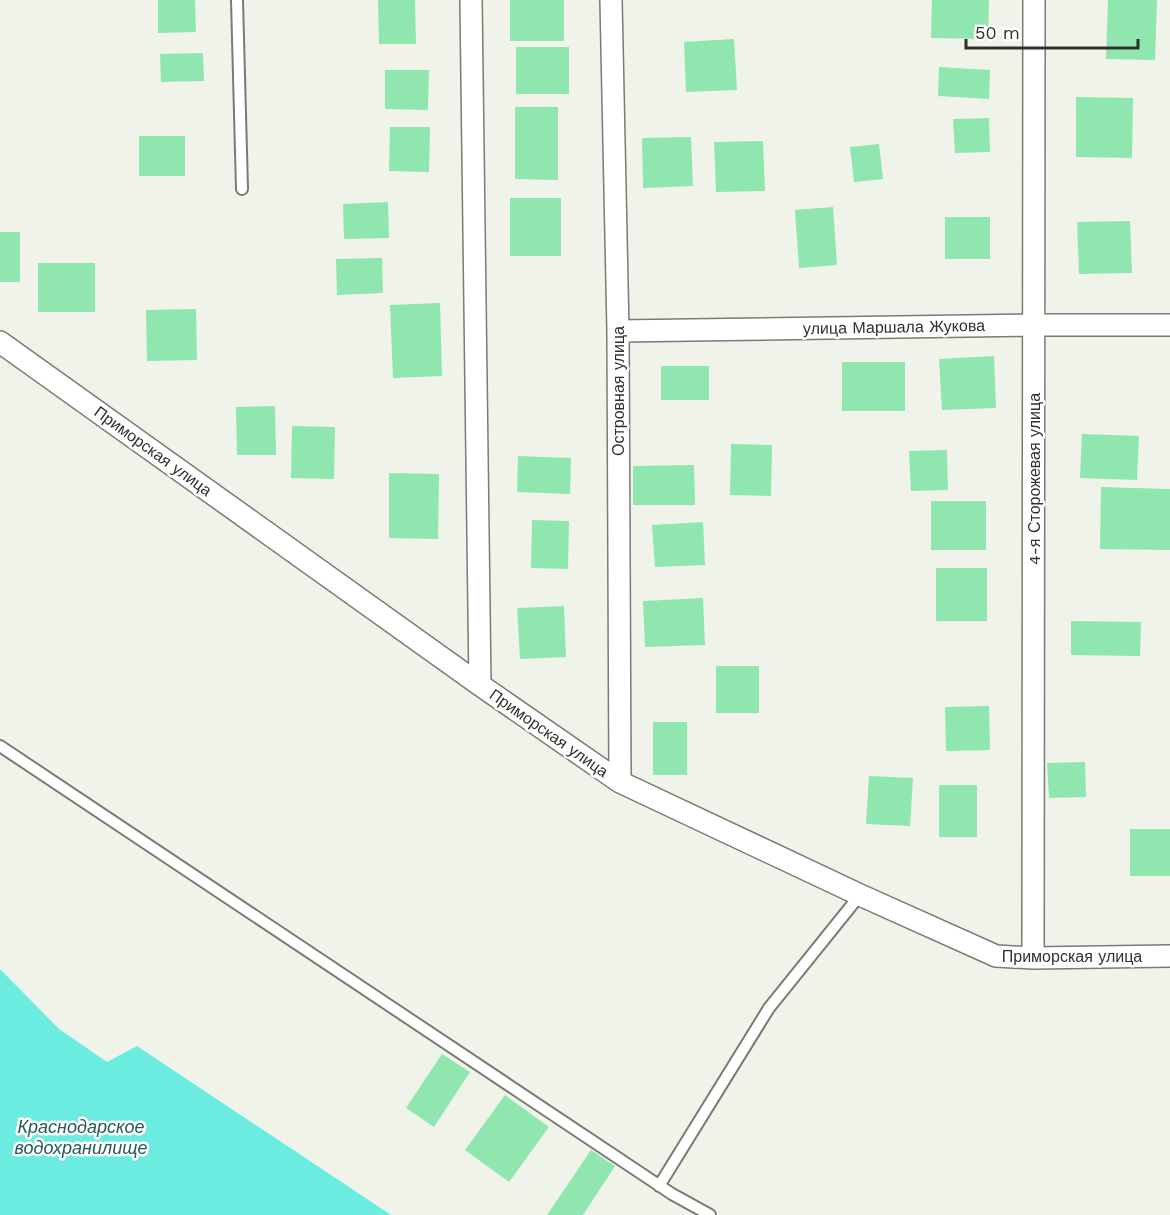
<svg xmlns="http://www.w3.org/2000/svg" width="1170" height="1215" font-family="'Work Sans',sans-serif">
<rect width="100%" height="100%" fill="#f0f3e9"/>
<path fill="#6cebe0" d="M 0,969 L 59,1029 L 107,1062 L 137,1046 L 391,1215 L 0,1215 Z"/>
<path fill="#8fe6af" d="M 158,0 L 195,0 L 196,32 L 158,33 Z
M 378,0 L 415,0 L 416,44 L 379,44 Z
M 510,0 L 564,0 L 564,41 L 510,41 Z
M 932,0 L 989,0 L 988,39 L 931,38 Z
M 1108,0 L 1157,0 L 1155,60 L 1106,59 Z
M 734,39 L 737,90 L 686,92 L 684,42 Z
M 516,47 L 569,47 L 569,94 L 516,94 Z
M 203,53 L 204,81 L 161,82 L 160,54 Z
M 939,67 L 990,70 L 989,99 L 938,96 Z
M 385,70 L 429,70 L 428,110 L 385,109 Z
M 1076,97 L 1133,98 L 1132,158 L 1076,157 Z
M 515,107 L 558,107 L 558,180 L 515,179 Z
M 989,118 L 990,152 L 955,153 L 953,119 Z
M 390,127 L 430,127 L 429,172 L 389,171 Z
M 139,136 L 185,136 L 185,176 L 139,176 Z
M 691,137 L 693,186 L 643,188 L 642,138 Z
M 763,141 L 765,191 L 716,192 L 714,142 Z
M 879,144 L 883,179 L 854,182 L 850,147 Z
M 510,198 L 561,198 L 561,256 L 510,256 Z
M 388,202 L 389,238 L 344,239 L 343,204 Z
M 833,207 L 837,265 L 799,268 L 795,210 Z
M 945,217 L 990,217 L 990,259 L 945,259 Z
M 1130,221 L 1132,273 L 1079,274 L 1077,222 Z
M 0,232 L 20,232 L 20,282 L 0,282 Z
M 382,258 L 383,293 L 337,295 L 336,259 Z
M 38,263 L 95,263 L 95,312 L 38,312 Z
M 440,303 L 442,376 L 393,378 L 390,305 Z
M 196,309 L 197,360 L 147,361 L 146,310 Z
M 994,356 L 996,408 L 942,410 L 939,359 Z
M 842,362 L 905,362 L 905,411 L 842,411 Z
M 661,366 L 709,366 L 709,400 L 661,400 Z
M 275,406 L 276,455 L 237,455 L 236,407 Z
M 292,426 L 335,427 L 334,479 L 291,478 Z
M 1082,434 L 1139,436 L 1137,480 L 1080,478 Z
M 731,444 L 772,445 L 771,496 L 730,495 Z
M 947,450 L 948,490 L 911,491 L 909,451 Z
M 518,456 L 571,458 L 570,494 L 517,492 Z
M 694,465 L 695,505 L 633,505 L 633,466 Z
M 389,473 L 439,474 L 438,539 L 389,538 Z
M 1101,487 L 1170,489 L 1170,550 L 1100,549 Z
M 931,501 L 986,501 L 986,550 L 931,550 Z
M 532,520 L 569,521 L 568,569 L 531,568 Z
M 703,522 L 705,565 L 655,567 L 652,525 Z
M 936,568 L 987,568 L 987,621 L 936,621 Z
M 703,598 L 705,645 L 645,647 L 643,601 Z
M 564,606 L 566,657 L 520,659 L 517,608 Z
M 1071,621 L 1141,622 L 1140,656 L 1071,655 Z
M 716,666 L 759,666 L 759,713 L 716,713 Z
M 989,706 L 990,750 L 946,751 L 945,707 Z
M 653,722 L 687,722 L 687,775 L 653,775 Z
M 1085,762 L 1086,797 L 1049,798 L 1047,763 Z
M 869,776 L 913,778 L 910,826 L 866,824 Z
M 939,785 L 977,785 L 977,837 L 939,837 Z
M 1130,829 L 1170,829 L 1170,876 L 1130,876 Z
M 442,1054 L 470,1072 L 434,1127 L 406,1108 Z
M 505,1095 L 549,1127 L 509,1182 L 465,1150 Z
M 591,1150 L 615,1166 L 583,1215 L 547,1215 Z"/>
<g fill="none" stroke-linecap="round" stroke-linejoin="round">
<defs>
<path id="lane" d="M 237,0 L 242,189
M 0,746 L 672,1194 L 710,1215
M 659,1186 L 769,1008 L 860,895"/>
<path id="street" d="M 471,0 L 480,685
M 611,0 L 618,331 L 620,782
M 618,331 L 1034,325 L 1170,325
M 0,342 L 480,685 L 620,782 L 860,895 L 996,956 L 1033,958 L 1170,956
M 1033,958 L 1034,0"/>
</defs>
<use href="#lane" stroke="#787c73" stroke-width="14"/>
<use href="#street" stroke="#787c73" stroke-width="24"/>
<use href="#lane" stroke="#fff" stroke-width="10"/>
<use href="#street" stroke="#fff" stroke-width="21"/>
</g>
<g text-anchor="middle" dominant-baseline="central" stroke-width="5" stroke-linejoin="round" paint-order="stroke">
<g font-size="16" fill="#30312e" stroke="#fff">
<text transform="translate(894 327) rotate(-1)">улица Маршала Жукова</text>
<text transform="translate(618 391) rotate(-90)">Островная улица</text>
<text transform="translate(153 451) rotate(36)">Приморская улица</text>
<text transform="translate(1034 479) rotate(-90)">4-я Сторожевая улица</text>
<text transform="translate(549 733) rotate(35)">Приморская улица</text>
<text x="1072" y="956">Приморская улица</text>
</g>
<g font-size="18" font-style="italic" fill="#245b56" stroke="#fff">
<text x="81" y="1126">Краснодарское<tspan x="81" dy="21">водохранилище</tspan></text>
</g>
</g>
<path d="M966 39v9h172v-9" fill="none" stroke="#30312e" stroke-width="3"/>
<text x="975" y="39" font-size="18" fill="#30312e" stroke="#ffffff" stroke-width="4.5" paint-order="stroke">50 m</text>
</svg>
